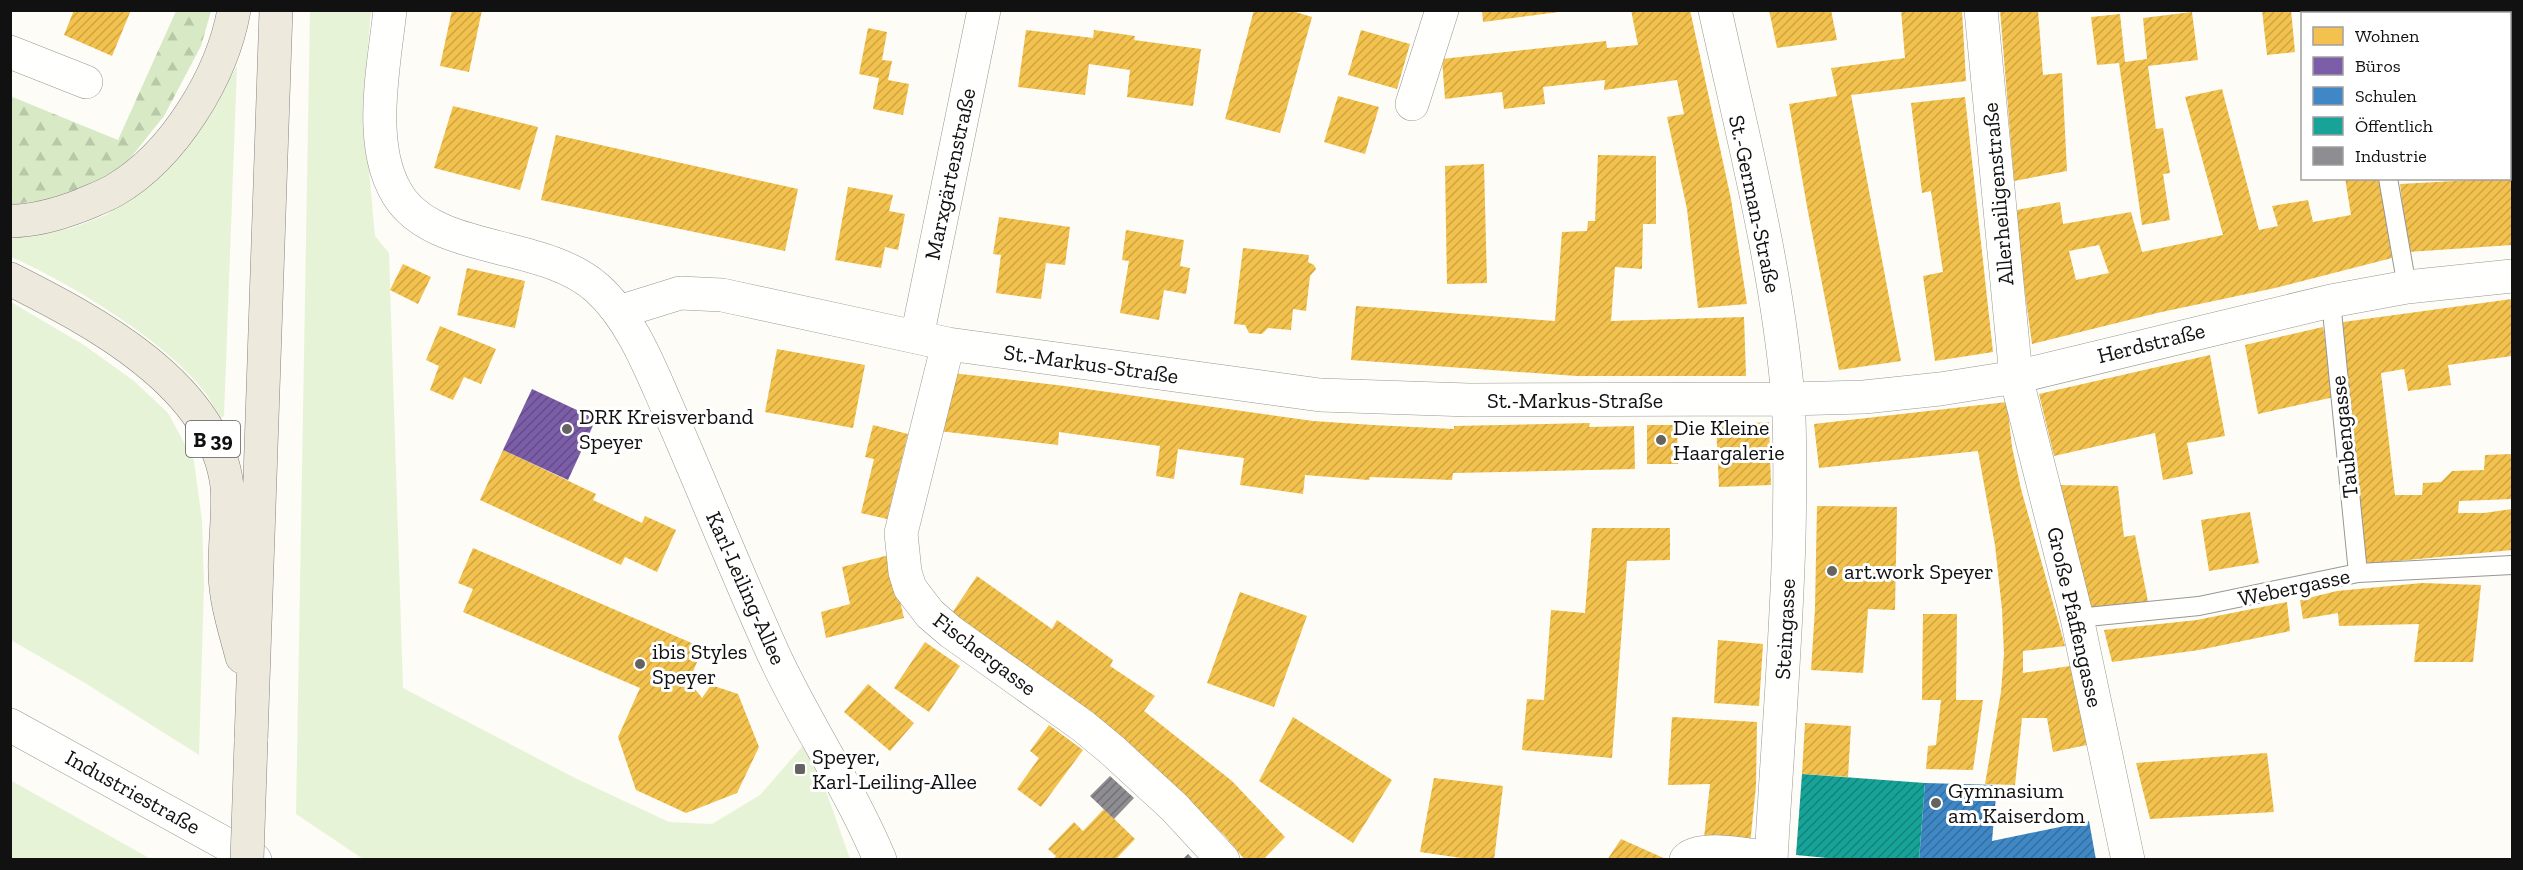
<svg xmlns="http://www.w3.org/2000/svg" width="2523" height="870" font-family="'Zilla Slab',serif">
<defs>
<pattern id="forest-firs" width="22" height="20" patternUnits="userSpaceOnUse" patternTransform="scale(1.5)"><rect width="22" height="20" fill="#d8eac5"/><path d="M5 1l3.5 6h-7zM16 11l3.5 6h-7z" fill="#b8c8a8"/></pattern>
<pattern id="homes-hatch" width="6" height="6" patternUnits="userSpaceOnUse" patternTransform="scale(1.5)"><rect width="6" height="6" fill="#f2c14e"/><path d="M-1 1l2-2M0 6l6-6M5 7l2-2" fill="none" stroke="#cea543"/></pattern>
<pattern id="offices-hatch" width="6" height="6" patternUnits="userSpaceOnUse" patternTransform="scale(1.5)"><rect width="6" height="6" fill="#7b5ea7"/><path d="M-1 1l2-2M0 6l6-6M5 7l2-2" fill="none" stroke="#634c87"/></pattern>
<pattern id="schools-hatch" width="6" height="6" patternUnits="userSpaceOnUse" patternTransform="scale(1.5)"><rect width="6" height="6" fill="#3f88c5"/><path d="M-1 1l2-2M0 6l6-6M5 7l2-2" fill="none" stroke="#336e9f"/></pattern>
<pattern id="public-hatch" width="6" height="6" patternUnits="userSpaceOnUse" patternTransform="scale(1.5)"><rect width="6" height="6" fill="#17a398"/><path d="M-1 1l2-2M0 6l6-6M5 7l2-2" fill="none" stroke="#13837b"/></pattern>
<pattern id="industry-hatch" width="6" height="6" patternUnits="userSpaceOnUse" patternTransform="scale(1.5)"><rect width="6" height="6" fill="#8d8d92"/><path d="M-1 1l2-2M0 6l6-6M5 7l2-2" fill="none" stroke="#727276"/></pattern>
</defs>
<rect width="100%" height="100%" fill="#fdfcf7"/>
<path fill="#e7f3d7" d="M 310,11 L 371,11 L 363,104 L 375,236 L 389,253 L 403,688 L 575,778 L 669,822 L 712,824 L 760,795 L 808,740 L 850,859 L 363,859 L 296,814 Z
M 237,66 L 224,416 L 221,418 C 215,409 210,399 204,391 C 165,341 69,282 11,257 L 10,239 L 72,228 L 106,215 L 137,192 L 209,113 Z
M 11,302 L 84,345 L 134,381 L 168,413 L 194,461 L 202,520 L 204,585 L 199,755 L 85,683 L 11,640 Z
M 10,780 L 151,859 L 11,859 Z"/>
<path fill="url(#forest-firs)" d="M 176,11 L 211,11 L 201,46 L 164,116 L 120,171 L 61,199 L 11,204 L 10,96 L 118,140 Z"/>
<path fill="url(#homes-hatch)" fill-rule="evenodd" d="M 74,10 L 131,10 L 112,56 L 64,35 Z
M 452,10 L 482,10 L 469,72 L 440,66 Z
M 1254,10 L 1289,10 L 1312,17 L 1280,133 L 1225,119 Z
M 1482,10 L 1558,10 L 1559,12 L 1483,22 Z
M 1631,10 L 1690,10 L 1731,199 L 1747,304 L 1698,308 L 1687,209 L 1667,117 L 1684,114 L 1677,80 L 1604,90 L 1605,80 L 1543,87 L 1545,104 L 1504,109 L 1502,92 L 1445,99 L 1442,59 L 1606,41 L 1607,48 L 1638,45 Z
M 1769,10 L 1831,10 L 1837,40 L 1777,48 Z
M 1901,10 L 1962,10 L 1966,81 L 1851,95 L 1901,361 L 1839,370 L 1808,212 L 1789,104 L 1837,96 L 1831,68 L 1905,58 Z
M 2000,10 L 2038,10 L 2043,75 L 2062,73 L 2067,171 L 2014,181 Z
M 2262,10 L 2291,10 L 2295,52 L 2267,55 Z
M 2334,10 L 2363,10 L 2363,14 L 2334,14 Z
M 2384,10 L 2479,10 L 2479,14 L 2384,14 Z
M 2192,12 L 2198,60 L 2148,66 L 2156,129 L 2163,128 L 2170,173 L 2163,174 L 2170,220 L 2142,225 L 2119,63 L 2097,65 L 2091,17 L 2120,14 L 2125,62 L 2147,59 L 2143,18 Z
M 868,28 L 887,32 L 882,60 L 892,61 L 888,80 L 909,84 L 903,115 L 873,109 L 879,78 L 859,74 Z
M 1026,30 L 1093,38 L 1094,30 L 1135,36 L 1134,40 L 1201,49 L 1193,106 L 1127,97 L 1130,70 L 1089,64 L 1085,95 L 1018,87 Z
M 1361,30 L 1410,44 L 1397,89 L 1348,75 Z
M 2510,68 L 2512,68 L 2512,245 L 2408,252 L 2400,184 L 2510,178 Z
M 2222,89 L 2259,230 L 2278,226 L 2272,206 L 2308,200 L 2313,222 L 2351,215 L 2345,178 L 2380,178 L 2392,258 L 2275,288 L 2157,313 L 2032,344 L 2018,242 L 2017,210 L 2060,202 L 2063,224 L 2131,212 L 2142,252 L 2223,235 L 2185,97 ZM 2099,245 L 2109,273 L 2076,280 L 2069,251 Z
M 1338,96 L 1379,107 L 1365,154 L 1324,142 Z
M 1965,97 L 1993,352 L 1935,361 L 1923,276 L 1943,272 L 1931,191 L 1922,193 L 1911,103 Z
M 453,106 L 538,127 L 520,190 L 434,168 Z
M 556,135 L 798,189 L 785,251 L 541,200 Z
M 1598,155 L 1656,156 L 1656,224 L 1643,224 L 1642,269 L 1615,267 L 1611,321 L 1744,317 L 1746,376 L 1577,376 L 1351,360 L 1356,306 L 1555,321 L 1562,232 L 1587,231 L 1588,221 L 1595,221 Z
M 1484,164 L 1487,283 L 1447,284 L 1445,166 Z
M 848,187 L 893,195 L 889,211 L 905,214 L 898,250 L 885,247 L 881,268 L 835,260 Z
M 999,217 L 1070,227 L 1065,265 L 1046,263 L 1041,299 L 996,293 L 1001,255 L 993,254 Z
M 1126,230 L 1184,240 L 1180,266 L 1190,268 L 1186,294 L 1164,290 L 1159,320 L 1120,313 L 1129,261 L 1122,260 Z
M 1243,248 L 1309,255 L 1308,262 L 1314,265 L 1316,269 L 1310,276 L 1306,311 L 1293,309 L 1291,330 L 1268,328 L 1262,334 L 1249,333 L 1245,325 L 1234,324 Z
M 403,264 L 431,277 L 418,304 L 390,290 Z
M 467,268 L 525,281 L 515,328 L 457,315 Z
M 2512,299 L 2512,356 L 2448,365 L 2451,385 L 2408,391 L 2404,369 L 2381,373 L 2395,495 L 2422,495 L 2423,483 L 2441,482 L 2452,471 L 2484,470 L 2485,455 L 2512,454 L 2512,499 L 2459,501 L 2458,513 L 2484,513 L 2512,509 L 2512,550 L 2366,564 L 2346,379 L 2336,323 Z
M 440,326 L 496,349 L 481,384 L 464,377 L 453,400 L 430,390 L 439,366 L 426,360 Z
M 2323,327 L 2334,397 L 2258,414 L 2245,345 Z
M 777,349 L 865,365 L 853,428 L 765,412 Z
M 2210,355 L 2225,436 L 2187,443 L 2193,474 L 2163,480 L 2155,433 L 2054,456 L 2039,394 Z
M 952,373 L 1065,386 L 1313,421 L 1373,425 L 1454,429 L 1454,426 L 1590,423 L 1589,427 L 1634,426 L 1635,469 L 1453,473 L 1452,480 L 1370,477 L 1369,480 L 1305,475 L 1303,494 L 1240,485 L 1244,458 L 1178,449 L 1174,479 L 1156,476 L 1160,446 L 1059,432 L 1058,445 L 939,431 Z
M 2007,402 L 2012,447 L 2021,489 L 2065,646 L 2023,651 L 2023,673 L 2070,666 L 2087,745 L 2053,752 L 2047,718 L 2022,718 L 2015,785 L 1985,784 L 2001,692 L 2004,654 L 2002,609 L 1995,545 L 1978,451 L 1819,468 L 1814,424 Z
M 1769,422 L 1771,485 L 1719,487 L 1716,425 Z
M 873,425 L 908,434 L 887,519 L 861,513 L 874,459 L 865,457 Z
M 1647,425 L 1677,425 L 1678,464 L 1647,464 Z
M 503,450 L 596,494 L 593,500 L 642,523 L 645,516 L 676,530 L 657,572 L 625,557 L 621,565 L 480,500 Z
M 2056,485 L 2118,486 L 2124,537 L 2135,535 L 2149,607 L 2090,610 Z
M 1817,506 L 1897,507 L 1895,610 L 1868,609 L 1863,673 L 1811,670 L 1815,609 Z
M 2250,512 L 2259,563 L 2209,571 L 2201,520 Z
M 1592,528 L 1670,528 L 1670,560 L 1627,561 L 1612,758 L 1522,750 L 1527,699 L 1544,700 L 1551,610 L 1585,613 Z
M 473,548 L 703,648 L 689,681 L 702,698 L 711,685 L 738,694 L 759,747 L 737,793 L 686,813 L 636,790 L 618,737 L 640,688 L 463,612 L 473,589 L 458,583 Z
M 889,555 L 904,618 L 826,638 L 821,612 L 850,604 L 842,567 Z
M 977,576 L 1052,629 L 1057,620 L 1113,660 L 1110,666 L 1155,696 L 1144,711 L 1232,781 L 1285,837 L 1263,860 L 1245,860 L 1224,835 L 1125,740 L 952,613 Z
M 2422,583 L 2481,585 L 2473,662 L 2414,662 L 2419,624 L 2339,626 L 2338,613 L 2303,619 L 2300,600 L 2337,591 Z
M 1240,592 L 1307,616 L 1274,707 L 1207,683 Z
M 2287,602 L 2290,631 L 2199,650 L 2112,662 L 2104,630 L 2197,620 Z
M 1923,614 L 1957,614 L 1956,700 L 1983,700 L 1973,770 L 1926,769 L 1928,746 L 1936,745 L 1941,700 L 1922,700 Z
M 1718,640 L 1763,644 L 1759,706 L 1714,703 Z
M 925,642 L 960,666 L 929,712 L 894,688 Z
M 868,684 L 914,723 L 890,751 L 844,712 Z
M 1293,717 L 1392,780 L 1353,843 L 1259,781 Z
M 1672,717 L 1757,722 L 1756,786 L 1750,844 L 1704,838 L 1710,784 L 1668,785 Z
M 1805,723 L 1851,726 L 1848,777 L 1802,774 Z
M 1049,725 L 1083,750 L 1041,807 L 1017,789 L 1039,758 L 1030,751 Z
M 2267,753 L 2274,812 L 2150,819 L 2136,763 Z
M 1434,778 L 1503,786 L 1494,860 L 1475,860 L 1420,852 Z
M 1104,809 L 1135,839 L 1115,860 L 1053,860 L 1056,856 L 1048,849 L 1074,822 L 1083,831 Z
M 1621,839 L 1668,860 L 1607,860 Z"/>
<path fill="url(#offices-hatch)" d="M 532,389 L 596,419 L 568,480 L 503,450 Z"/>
<path fill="url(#schools-hatch)" d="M 1925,783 L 1997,785 L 1992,841 L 2089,821 L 2096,860 L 1919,860 Z"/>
<path fill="url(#public-hatch)" d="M 1802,774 L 1925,783 L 1919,860 L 1848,860 L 1796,855 Z"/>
<path fill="url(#industry-hatch)" d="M 1110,776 L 1134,798 L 1114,819 L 1090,796 Z
M 1188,854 L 1194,860 L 1182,860 Z"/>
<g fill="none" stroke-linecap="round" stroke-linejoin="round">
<defs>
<path id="service" d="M 2372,10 L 2372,14
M 2388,178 L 2407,287
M 2331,301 L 2358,573
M 2077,618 L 2199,606 L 2358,573 L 2512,565"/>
<path id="minor" d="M 1715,10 C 1743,138 1777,267 1788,398 C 1791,444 1790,491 1789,538 C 1786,646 1777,752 1771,860
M 1981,10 L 2016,377 L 2077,618 L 2128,860
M 10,52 L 86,82
M 1412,104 L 1442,10
M 619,312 L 680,293 L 722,295 L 948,344 L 1320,395 L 1469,400 L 1788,399 L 1864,397 L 1940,389 L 2016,377 L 2331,301 L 2407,287 L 2512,276
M 917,337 L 984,10
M 948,344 L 901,533 L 905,572 L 910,588 L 930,614 L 951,632 L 1083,726 L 1112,750 L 1174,807 L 1223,860
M 1686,860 C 1698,844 1752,856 1771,858"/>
<path id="tertiary" d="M 390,10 C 384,67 365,152 402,201 C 443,254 544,241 597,288 C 634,321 653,376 673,420 C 707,498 738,576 773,653 C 805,723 851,790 880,860
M 10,725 L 255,860"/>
<path id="primary" d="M 10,221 C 35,221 59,214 82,205 C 93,200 105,196 115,190 C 174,155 222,77 234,10
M 10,279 C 91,320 215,384 227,486 C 230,522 221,559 227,595 C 230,616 237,637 242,657
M 251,741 L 276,10"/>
</defs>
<use href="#service" stroke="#979795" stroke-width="20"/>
<use href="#minor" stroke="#979795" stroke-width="34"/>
<use href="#tertiary" stroke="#979795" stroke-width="34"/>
<use href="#primary" stroke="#858482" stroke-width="34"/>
<use href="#service" stroke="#fffffe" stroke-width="18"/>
<use href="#minor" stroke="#fffffe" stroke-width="33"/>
<use href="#tertiary" stroke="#fffffe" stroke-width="33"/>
<use href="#primary" stroke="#ede9dc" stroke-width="33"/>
<defs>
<path id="primary-bridge" d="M 247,860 L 251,741"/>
</defs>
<use href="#primary-bridge" stroke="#858482" stroke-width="34" stroke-linecap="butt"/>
<use href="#primary-bridge" stroke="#ede9dc" stroke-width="33"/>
</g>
<g fill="#646362" stroke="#fff" stroke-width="2">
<circle cx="567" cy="429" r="6"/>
<circle cx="1661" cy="440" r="6"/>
<circle cx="1832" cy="571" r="6"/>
<circle cx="640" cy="664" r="6"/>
<rect x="794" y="763" width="12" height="12" rx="3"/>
<circle cx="1936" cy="803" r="6"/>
</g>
<g text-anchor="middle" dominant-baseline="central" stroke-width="6" stroke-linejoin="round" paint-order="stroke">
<rect fill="#fff" stroke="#585858" stroke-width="1.5" x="186" y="421" width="54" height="36" rx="4.5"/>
<g font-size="21" font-weight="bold" fill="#111">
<text x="213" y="439">B 39</text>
</g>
<g font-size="22" fill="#111" stroke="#fff">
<text transform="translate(950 174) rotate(-78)">Marxgärtenstraße</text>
<text transform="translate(1998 194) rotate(-95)">Allerheiligenstraße</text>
<text transform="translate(1755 204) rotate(78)">St.-German-Straße</text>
<text transform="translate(2151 343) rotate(-14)">Herdstraße</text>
<text transform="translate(1091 364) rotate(8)">St.-Markus-Straße</text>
<text x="1575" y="400">St.-Markus-Straße</text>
<text transform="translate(2344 437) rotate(-96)">Taubengasse</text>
<text transform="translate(2294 587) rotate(-12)">Webergasse</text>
<text transform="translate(746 588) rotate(66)">Karl-Leiling-Allee</text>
<text transform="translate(2075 617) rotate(77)">Große Pfaffengasse</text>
<text transform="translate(1785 629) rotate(-87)">Steingasse</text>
<text transform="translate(985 654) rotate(37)">Fischergasse</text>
<text transform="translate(133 792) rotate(29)">Industriestraße</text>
</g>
<g font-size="22" fill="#111" stroke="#fff" text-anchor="start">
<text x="579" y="416">DRK Kreisverband<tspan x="579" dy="25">Speyer</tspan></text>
<text x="1673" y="427">Die Kleine<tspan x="1673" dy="25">Haargalerie</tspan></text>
<text x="1844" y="571">art.work Speyer</text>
<text x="652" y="651">ibis Styles<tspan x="652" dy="25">Speyer</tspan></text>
<text x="812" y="756">Speyer,<tspan x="812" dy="25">Karl-Leiling-Allee</tspan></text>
<text x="1948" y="790">Gymnasium<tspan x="1948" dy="25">am Kaiserdom</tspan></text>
</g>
</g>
<rect width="2523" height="870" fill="none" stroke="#111111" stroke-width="24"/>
<rect x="2301" y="12" width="210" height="168" fill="#ffffff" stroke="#a0a0a0" stroke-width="1.5"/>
<rect x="2313" y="27" width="30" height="18" fill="#f2c14e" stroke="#a0a0a0" stroke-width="1.5"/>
<text x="2355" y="42" font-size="18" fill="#111111">Wohnen</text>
<rect x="2313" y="57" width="30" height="18" fill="#7b5ea7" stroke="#a0a0a0" stroke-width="1.5"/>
<text x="2355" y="72" font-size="18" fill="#111111">Büros</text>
<rect x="2313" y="87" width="30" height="18" fill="#3f88c5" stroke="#a0a0a0" stroke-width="1.5"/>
<text x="2355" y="102" font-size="18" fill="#111111">Schulen</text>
<rect x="2313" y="117" width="30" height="18" fill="#17a398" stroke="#a0a0a0" stroke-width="1.5"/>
<text x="2355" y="132" font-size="18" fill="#111111">Öffentlich</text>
<rect x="2313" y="147" width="30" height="18" fill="#8d8d92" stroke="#a0a0a0" stroke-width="1.5"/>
<text x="2355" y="162" font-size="18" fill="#111111">Industrie</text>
</svg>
